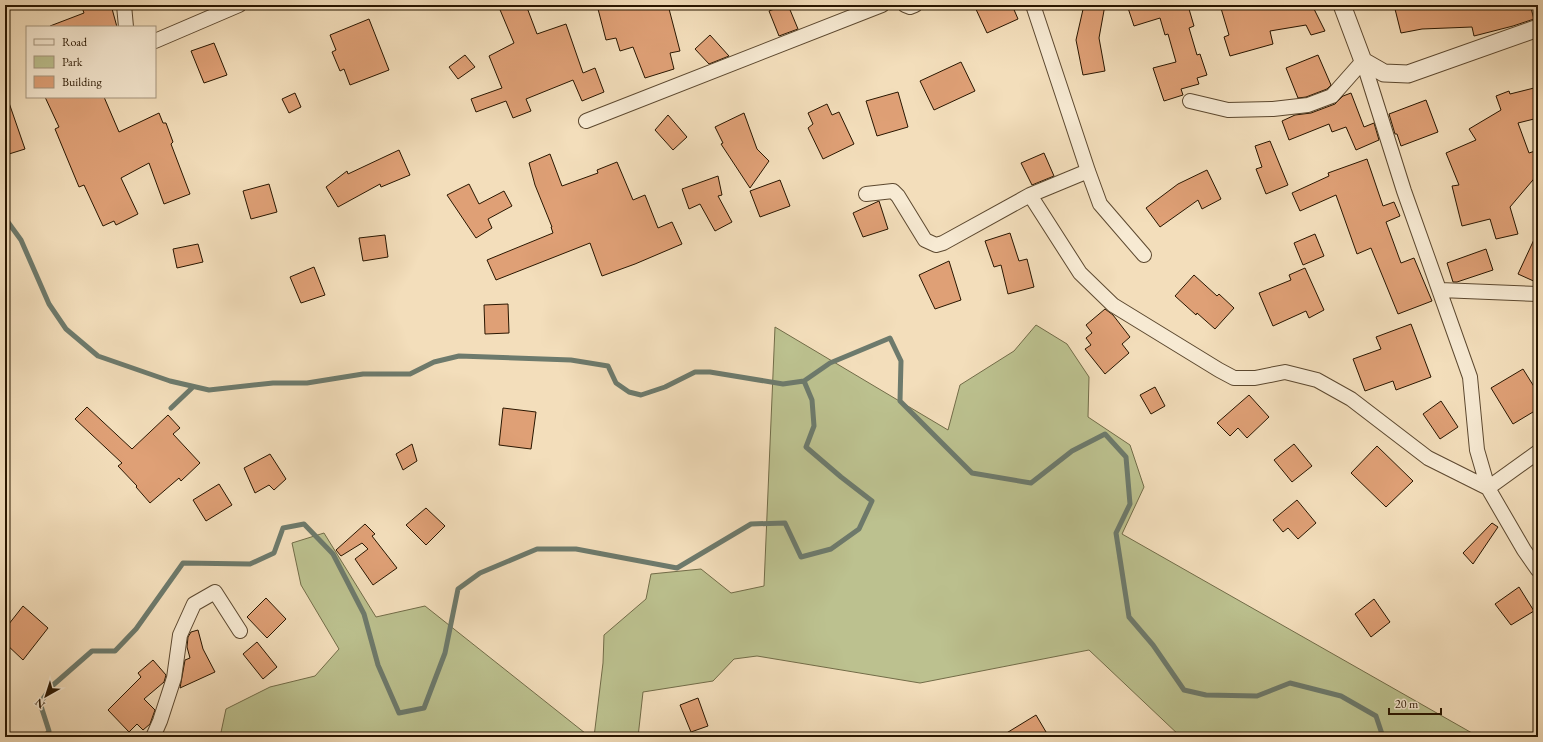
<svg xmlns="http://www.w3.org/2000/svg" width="1543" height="742" font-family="'EB Garamond',serif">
<rect width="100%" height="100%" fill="#f3debb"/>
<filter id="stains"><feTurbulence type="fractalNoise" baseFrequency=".005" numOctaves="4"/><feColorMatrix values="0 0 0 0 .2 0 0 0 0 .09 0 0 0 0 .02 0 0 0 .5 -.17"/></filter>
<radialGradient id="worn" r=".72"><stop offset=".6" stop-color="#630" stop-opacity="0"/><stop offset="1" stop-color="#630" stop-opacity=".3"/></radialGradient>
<path fill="#bcc18f" stroke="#726c48" d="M 1036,325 L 1067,344 L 1089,377 L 1088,417 L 1130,445 L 1144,487 L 1122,534 L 1479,737 L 1181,737 L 1089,650 L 920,683 L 757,656 L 734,659 L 713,681 L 643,692 L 638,737 L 594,737 L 603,663 L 604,635 L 646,599 L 651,574 L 701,569 L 731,593 L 764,586 L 775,327 L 948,430 L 960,385 L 1014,351 Z
M 324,533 L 376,617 L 425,606 L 590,737 L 220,737 L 226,709 L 270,687 L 315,676 L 339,649 L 301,585 L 292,543 Z"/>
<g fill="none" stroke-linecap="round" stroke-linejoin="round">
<path stroke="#6d7a6c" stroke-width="5" d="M 5,218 L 21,240 L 49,304 L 66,329 L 98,356 L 170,381 L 209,390 L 273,383 L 307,383 L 363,374 L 410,374 L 434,362 L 459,356 L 571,360 L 608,366 L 616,383 L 629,392 L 641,395 L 665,387 L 695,372 L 710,372 L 783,384 L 804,381 L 830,363 L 890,338 L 901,361 L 900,401 L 972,473 L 1031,483 L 1072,451 L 1105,434 L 1126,457 L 1130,504 L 1116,533 L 1129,617 L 1153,645 L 1184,690 L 1206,695 L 1257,696 L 1290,683 L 1341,696 L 1376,716 L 1383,737
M 171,408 L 193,387
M 45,737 L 49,731 L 40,703 L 52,686 L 92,651 L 115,651 L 136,629 L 183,563 L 250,564 L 274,553 L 283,528 L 304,524 L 333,554 L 364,614 L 378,665 L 399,713 L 424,708 L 445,653 L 458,589 L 480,573 L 537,549 L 576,549 L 677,568 L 751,524 L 785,523 L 801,557 L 831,549 L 859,529 L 872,501 L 841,477 L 806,447 L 814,426 L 812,400 L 804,381"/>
</g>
<path fill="#dfa076" stroke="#291600" d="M 81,5 L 111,5 L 117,27 L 50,27 L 50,26 L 84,13 Z
M 498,5 L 526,5 L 537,34 L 566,24 L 583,73 L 595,68 L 604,92 L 582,101 L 573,80 L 526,99 L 531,111 L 513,118 L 506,101 L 476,112 L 471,99 L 502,88 L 489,56 L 514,43 Z
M 597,5 L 668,5 L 680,51 L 670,53 L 674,69 L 645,78 L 633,47 L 620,51 L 616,38 L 606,40 Z
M 785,5 L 788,5 L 798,29 L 779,36 L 769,11 Z
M 974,5 L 1012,5 L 1018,19 L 987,33 Z
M 1084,5 L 1105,5 L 1099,38 L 1105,71 L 1083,75 L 1076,40 Z
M 1127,5 L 1191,5 L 1191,8 L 1189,9 L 1194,26 L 1189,28 L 1197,55 L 1200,54 L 1207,75 L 1197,78 L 1199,84 L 1181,89 L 1183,95 L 1164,101 L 1153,68 L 1176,62 L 1168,34 L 1165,35 L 1160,18 L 1134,26 Z
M 1220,5 L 1312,5 L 1325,31 L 1311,35 L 1306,25 L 1270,31 L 1273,44 L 1230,56 L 1224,37 L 1229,35 Z
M 1394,5 L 1530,5 L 1534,19 L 1513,26 L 1474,36 L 1472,27 L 1422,29 L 1401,33 Z
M 369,19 L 389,70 L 350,85 L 344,69 L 340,71 L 332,52 L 336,50 L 330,35 Z
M 710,35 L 729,56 L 709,64 L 695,49 Z
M 214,43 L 227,75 L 204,83 L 191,51 Z
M 465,55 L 475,67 L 458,79 L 449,67 Z
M 1318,55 L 1331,85 L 1327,89 L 1306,97 L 1298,98 L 1286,68 Z
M 961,62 L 975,91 L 934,110 L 920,81 Z
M 1538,87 L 1538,118 L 1518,123 L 1529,153 L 1538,150 L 1538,174 L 1510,207 L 1518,234 L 1496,239 L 1490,219 L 1462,226 L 1452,186 L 1459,185 L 1446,153 L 1476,140 L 1469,129 L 1501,110 L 1496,96 L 1509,91 L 1510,94 Z
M 898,92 L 908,127 L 877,136 L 866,101 Z
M 295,93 L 301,107 L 289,113 L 282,99 Z
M 1351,93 L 1364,127 L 1374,123 L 1379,140 L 1356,150 L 1346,127 L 1332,132 L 1329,124 L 1289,140 L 1282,121 L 1295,115 L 1311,113 L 1335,104 L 1343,96 Z
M 7,97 L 25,149 L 9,154 L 8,151 L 5,152 L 5,98 Z
M 45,97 L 104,97 L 119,132 L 159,113 L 163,123 L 166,123 L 173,142 L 171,144 L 190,194 L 164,204 L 149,163 L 121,178 L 138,214 L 116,225 L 114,221 L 103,226 L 84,185 L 79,187 L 55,129 L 59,127 Z
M 1426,100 L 1438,132 L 1401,146 L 1397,134 L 1395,134 L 1389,114 Z
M 827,104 L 832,115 L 839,112 L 854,144 L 823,159 L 808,128 L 813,124 L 808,113 Z
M 744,113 L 757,149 L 769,161 L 750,188 L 721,144 L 723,143 L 715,127 Z
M 668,115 L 687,137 L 673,150 L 655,130 Z
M 1270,141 L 1288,185 L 1266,194 L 1256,169 L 1262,167 L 1255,146 Z
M 399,150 L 410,175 L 381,187 L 380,184 L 338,207 L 326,187 L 347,171 L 348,174 Z
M 1044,153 L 1054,176 L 1032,185 L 1021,163 Z
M 550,154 L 562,186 L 598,173 L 597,170 L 617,162 L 633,200 L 645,195 L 658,228 L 672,222 L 682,244 L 635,264 L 602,276 L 590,243 L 496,280 L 487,260 L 553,233 L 551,227 L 552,227 L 535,185 L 529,163 Z
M 1367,159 L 1383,206 L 1394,202 L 1400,216 L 1386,222 L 1401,263 L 1414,258 L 1432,301 L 1398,314 L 1371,248 L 1357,254 L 1336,195 L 1300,211 L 1292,193 L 1329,176 L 1328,173 Z
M 1207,170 L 1221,199 L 1202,209 L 1198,200 L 1160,227 L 1146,208 L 1178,184 Z
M 718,176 L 722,195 L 718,196 L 732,222 L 715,231 L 700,204 L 689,209 L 682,189 Z
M 780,180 L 790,206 L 760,217 L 750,191 Z
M 269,184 L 277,212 L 251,219 L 243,191 Z
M 469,184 L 479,204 L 504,191 L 512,206 L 488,219 L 492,228 L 476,238 L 447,195 Z
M 879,201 L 888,229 L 863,237 L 853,213 Z
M 1538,231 L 1538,283 L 1518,274 Z
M 1010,233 L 1019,261 L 1027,259 L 1034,287 L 1008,294 L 1001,265 L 994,267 L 985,241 Z
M 1315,234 L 1324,256 L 1303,265 L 1294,243 Z
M 385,235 L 388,257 L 363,261 L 359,238 Z
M 198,244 L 203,262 L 177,268 L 173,249 Z
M 1486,249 L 1493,270 L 1457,282 L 1453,282 L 1447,263 Z
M 949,261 L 961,300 L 935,309 L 919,275 Z
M 314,267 L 325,295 L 301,303 L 290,277 Z
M 1305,268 L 1324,310 L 1309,318 L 1306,311 L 1273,326 L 1259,293 L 1291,280 L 1289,275 Z
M 1194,275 L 1217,296 L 1219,294 L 1234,308 L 1215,329 L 1197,313 L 1196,315 L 1175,296 Z
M 508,304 L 509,333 L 485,334 L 484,305 Z
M 1105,309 L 1113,315 L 1130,337 L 1122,344 L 1129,353 L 1105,374 L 1085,349 L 1091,345 L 1086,338 L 1092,333 L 1086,325 Z
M 1411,324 L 1431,377 L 1396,390 L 1393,381 L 1365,391 L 1353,359 L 1381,349 L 1376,337 Z
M 1523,369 L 1538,393 L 1538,409 L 1513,424 L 1491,388 Z
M 1155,387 L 1165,406 L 1151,414 L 1140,395 Z
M 1249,395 L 1269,417 L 1247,438 L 1238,428 L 1230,436 L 1217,423 Z
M 1441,401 L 1458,427 L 1440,439 L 1423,414 Z
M 87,407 L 132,449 L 168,415 L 180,428 L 173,434 L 200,463 L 181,481 L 179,478 L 150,503 L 136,487 L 137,486 L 118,466 L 122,463 L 75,419 Z
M 503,408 L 536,412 L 531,449 L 499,445 Z
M 412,444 L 417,461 L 403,470 L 396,454 Z
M 1294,444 L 1312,466 L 1292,482 L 1274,460 Z
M 1377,446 L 1413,481 L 1386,507 L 1351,473 Z
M 270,454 L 286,479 L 274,490 L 269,485 L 255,493 L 244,468 Z
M 219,484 L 232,505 L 206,521 L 193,500 Z
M 1297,500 L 1316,523 L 1298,539 L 1288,528 L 1283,532 L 1273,520 Z
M 426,508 L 445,526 L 426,545 L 406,525 Z
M 1492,523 L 1498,527 L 1473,564 L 1463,553 Z
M 365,524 L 375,534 L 372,536 L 397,568 L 373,585 L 355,559 L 368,549 L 362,543 L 341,556 L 336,550 Z
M 1519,587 L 1534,611 L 1511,625 L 1495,604 Z
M 266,598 L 286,619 L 267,638 L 247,617 Z
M 1374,599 L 1390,622 L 1371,637 L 1355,614 Z
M 23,606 L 48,628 L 23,660 L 5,643 L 5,629 Z
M 198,630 L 203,649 L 215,672 L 180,688 L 185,660 L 190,658 L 187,647 L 188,637 L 191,632 Z
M 257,642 L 277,667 L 263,679 L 243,654 Z
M 153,660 L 166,675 L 164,682 L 144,699 L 155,710 L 150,724 L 143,730 L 137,724 L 129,732 L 108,710 L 141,677 L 138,673 Z
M 698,698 L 708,726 L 691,732 L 680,705 Z
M 1036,715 L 1049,737 L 1000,737 Z"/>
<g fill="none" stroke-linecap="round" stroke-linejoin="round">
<defs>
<path id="minor" d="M 124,5 L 126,27
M 905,5 L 910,7 L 915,5
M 1033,5 L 1088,171 L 1100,204 L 1144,255
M 155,41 L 239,5
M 1363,61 L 1404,191 L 1470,377 L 1477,450 L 1488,488 L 1524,550 L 1538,570
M 1190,101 L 1228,110 L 1273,109 L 1308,105 L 1332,96 L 1363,61
M 586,121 L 882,5
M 866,194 L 893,191 L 898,196 L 925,240 L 936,245 L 943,243 L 1030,195 L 1088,171
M 1030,195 L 1080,273 L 1113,305 L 1219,370 L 1234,378 L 1255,378 L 1285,372 L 1317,380 L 1351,399 L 1428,458 L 1488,488 L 1538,452
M 1440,290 L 1538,294
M 153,737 L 160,721 L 174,678 L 180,635 L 194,604 L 215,592 L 240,631"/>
<path id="tertiary" d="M 1342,5 L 1363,61 L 1384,73 L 1408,74 L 1538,28"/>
</defs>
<use href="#minor" stroke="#5c482f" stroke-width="16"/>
<use href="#tertiary" stroke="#5c482f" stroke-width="19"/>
<use href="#minor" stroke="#f7ead3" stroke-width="14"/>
<use href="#tertiary" stroke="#f7ead3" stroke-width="17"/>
</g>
<rect width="1543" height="742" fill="none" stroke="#f3debb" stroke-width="20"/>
<rect x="6" y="6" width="1531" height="730" fill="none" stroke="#291600" stroke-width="2"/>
<rect x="10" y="10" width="1523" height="722" fill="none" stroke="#291600"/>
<rect x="26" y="26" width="130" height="72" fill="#f7ead3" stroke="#a5957f"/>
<rect x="34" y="39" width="20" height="6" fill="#f7ead3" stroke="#a5957f"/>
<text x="62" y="46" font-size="12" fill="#291600">Road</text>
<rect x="34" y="56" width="20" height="12" fill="#bcc18f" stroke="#a5957f"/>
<text x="62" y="66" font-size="12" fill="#291600">Park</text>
<rect x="34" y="76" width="20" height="12" fill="#dfa076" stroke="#a5957f"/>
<text x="62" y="86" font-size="12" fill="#291600">Building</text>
<g transform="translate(46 696) rotate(219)" stroke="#f7ead3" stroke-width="3" paint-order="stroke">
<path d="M0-3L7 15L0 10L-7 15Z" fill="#291600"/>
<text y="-6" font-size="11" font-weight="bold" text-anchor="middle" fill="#291600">N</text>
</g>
<path d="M1389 708v6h52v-6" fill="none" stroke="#291600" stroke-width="2"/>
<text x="1395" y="708" font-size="12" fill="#291600" stroke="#f7ead3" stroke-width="3" paint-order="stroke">20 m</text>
<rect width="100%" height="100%" filter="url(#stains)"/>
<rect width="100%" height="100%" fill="url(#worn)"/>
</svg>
